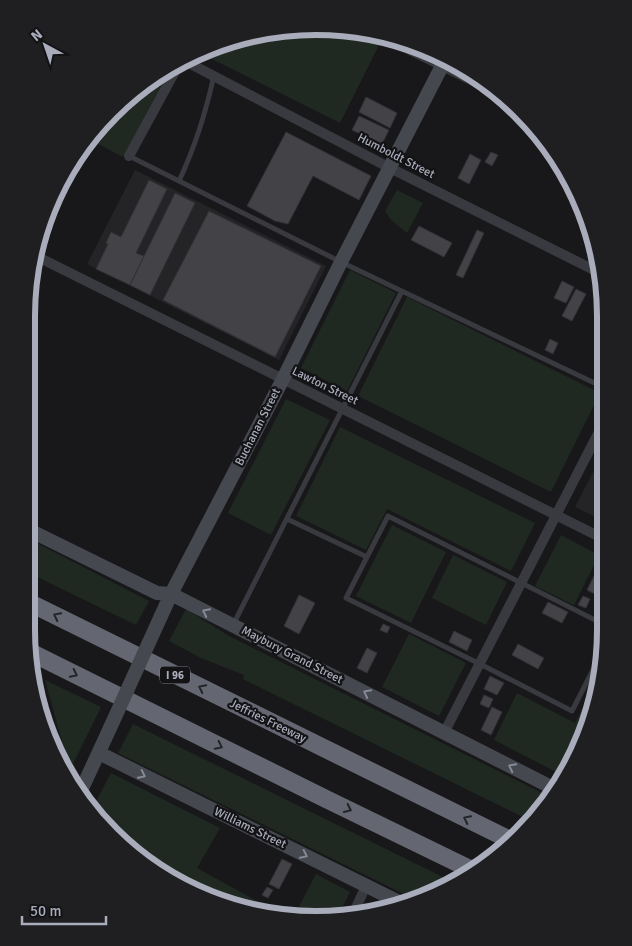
<svg xmlns="http://www.w3.org/2000/svg" width="632" height="946" font-family="Signika,sans-serif">
<rect width="100%" height="100%" fill="#18181a"/>
<path fill="#242427" d="M 135,170 L 326,266 L 279,360 L 87,264 Z
M 604,451 L 604,521 L 575,507 Z"/>
<path fill="#1f2922" d="M 297,27 L 359,35 L 379,45 L 340,123 L 200,53 Z
M 169,71 L 123,157 L 89,139 L 98,125 Z
M 397,190 L 423,203 L 407,233 L 391,220 L 385,211 Z
M 350,270 L 396,293 L 347,391 L 301,368 Z
M 407,297 L 600,393 L 551,492 L 358,396 Z
M 286,399 L 330,420 L 271,535 L 228,513 Z
M 340,427 L 535,523 L 511,571 L 387,509 L 366,550 L 296,516 Z
M 392,525 L 446,552 L 411,623 L 356,596 Z
M 561,535 L 599,555 L 574,605 L 535,586 Z
M 27,538 L 149,601 L 136,625 L 27,572 Z
M 453,555 L 507,582 L 486,625 L 432,598 Z
M 186,609 L 229,636 L 550,797 L 533,822 L 243,679 L 244,675 L 201,658 L 169,641 Z
M 409,634 L 466,663 L 439,716 L 382,687 Z
M 598,679 L 600,680 L 576,758 L 564,776 L 494,740 L 517,693 L 575,723 Z
M 45,680 L 101,707 L 70,770 Z
M 133,724 L 455,883 L 414,899 L 118,753 Z
M 111,773 L 220,828 L 197,868 L 284,916 L 205,898 L 139,860 L 92,809 Z
M 316,874 L 350,892 L 338,916 L 297,919 L 293,918 Z"/>
<path fill="#424247" stroke="#323236" d="M 366,97 L 397,113 L 390,128 L 359,112 Z
M 359,116 L 389,130 L 382,144 L 352,130 Z
M 286,132 L 371,176 L 359,200 L 313,176 L 288,224 L 275,221 L 247,206 Z
M 491,152 L 498,155 L 492,166 L 485,162 Z
M 470,154 L 481,160 L 469,184 L 458,178 Z
M 149,180 L 167,189 L 136,253 L 144,256 L 130,285 L 96,269 L 108,244 L 106,243 L 111,232 L 121,237 Z
M 175,193 L 195,203 L 150,295 L 130,285 Z
M 209,211 L 321,266 L 275,357 L 163,300 Z
M 419,226 L 452,243 L 444,257 L 411,240 Z
M 477,230 L 484,233 L 463,278 L 456,275 Z
M 562,281 L 574,287 L 566,303 L 554,298 Z
M 576,289 L 586,294 L 572,321 L 562,316 Z
M 550,339 L 558,343 L 553,354 L 545,350 Z
M 600,564 L 604,566 L 604,586 L 599,596 L 587,590 Z
M 299,595 L 315,603 L 299,634 L 284,626 Z
M 583,596 L 590,599 L 586,608 L 578,605 Z
M 548,602 L 568,612 L 562,623 L 542,613 Z
M 383,624 L 390,627 L 387,633 L 380,630 Z
M 454,631 L 472,640 L 467,651 L 449,642 Z
M 518,644 L 544,658 L 538,669 L 512,655 Z
M 367,648 L 377,653 L 367,673 L 357,668 Z
M 490,676 L 504,683 L 497,695 L 484,689 Z
M 484,695 L 493,699 L 489,708 L 480,704 Z
M 492,707 L 502,712 L 491,735 L 481,730 Z
M 282,859 L 292,864 L 279,889 L 269,884 Z
M 267,887 L 273,890 L 268,898 L 262,895 Z"/>
<g fill="none" stroke-linecap="round" stroke-linejoin="round">
<path stroke="#393940" stroke-width="5" d="M 380,38 L 510,102
M 129,156 L 341,262 L 605,388
M 179,181 C 195,147 206,112 214,75
M 287,519 L 367,557
M 233,625 L 402,291
M 603,650 L 572,711 L 480,664 L 346,598 L 388,516 L 603,624
M 593,670 L 601,674"/>
<path stroke="#393940" stroke-width="10" d="M 183,60 L 390,168 L 598,272
M 129,156 L 180,62
M 36,256 L 604,539
M 444,733 L 605,420
M 352,916 L 366,886"/>
<path stroke="#464850" stroke-width="14" d="M 27,529 L 157,593 L 171,594 L 555,789
M 161,616 L 171,594 L 283,379 L 341,262 L 444,62
M 99,753 L 401,903
M 79,795 L 110,728"/>
<path stroke="#646671" stroke-width="18" d="M 26,601 L 510,840
M 30,652 L 326,799 L 474,871"/>
<path stroke="#464850" stroke-width="14" d="M 110,728 L 161,616"/>
</g>
<defs><path id="oneway-chevron" d="M-2-3.5L2.5 0L-2 3.5" fill="none" stroke-width="1.6" stroke-linecap="round" stroke-linejoin="round" transform="scale(1.25)"/></defs>
<g stroke="#868a96">
<use href="#oneway-chevron" transform="translate(206 612) rotate(-153)"/>
<use href="#oneway-chevron" transform="translate(367 693) rotate(-153)"/>
<use href="#oneway-chevron" transform="translate(512 767) rotate(-153)"/>
<use href="#oneway-chevron" transform="translate(142 775) rotate(26)"/>
<use href="#oneway-chevron" transform="translate(304 855) rotate(26)"/>
</g>
<g stroke="#232427">
<use href="#oneway-chevron" transform="translate(57 616) rotate(-154)"/>
<use href="#oneway-chevron" transform="translate(74 674) rotate(26)"/>
<use href="#oneway-chevron" transform="translate(202 688) rotate(-154)"/>
<use href="#oneway-chevron" transform="translate(219 746) rotate(26)"/>
<use href="#oneway-chevron" transform="translate(348 809) rotate(25)"/>
<use href="#oneway-chevron" transform="translate(467 819) rotate(-154)"/>
</g>
<g text-anchor="middle" dominant-baseline="central" stroke-width="4.5" stroke-linejoin="round" paint-order="stroke">
<rect fill="#131315" stroke="#7c7f89" stroke-width="1" x="160" y="666.5" width="30" height="17" rx="4"/>
<g font-size="11" font-weight="bold" fill="#a9adbb">
<text x="175" y="675">I 96</text>
</g>
<g font-size="12" fill="#a9adbb" stroke="#131315">
<text transform="translate(396 156) rotate(27)">Humboldt Street</text>
<text transform="translate(325 386) rotate(26)">Lawton Street</text>
<text transform="translate(258 427) rotate(-63)">Buchanan Street</text>
<text transform="translate(292 655) rotate(27)">Maybury Grand Street</text>
<text transform="translate(268 721) rotate(26)">Jeffries Freeway</text>
<text transform="translate(250 828) rotate(26)">Williams Street</text>
</g>
</g>
<path d="M0 0H632V946H0ZM316 35H316A281 281 0 0 1 597 316V630A281 281 0 0 1 316 911H316A281 281 0 0 1 35 630V316A281 281 0 0 1 316 35Z" fill="#1f1f22" fill-rule="evenodd"/>
<path fill="none" stroke="#a9adbb" stroke-width="6" d="M316 35H316A281 281 0 0 1 597 316V630A281 281 0 0 1 316 911H316A281 281 0 0 1 35 630V316A281 281 0 0 1 316 35Z"/>
<g transform="translate(45 45) rotate(320)" stroke="#131315" stroke-width="4" paint-order="stroke">
<path d="M0-4L9 19L0 12L-9 19Z" fill="#a9adbb"/>
<text y="-8" font-size="14" font-weight="bold" text-anchor="middle" fill="#a9adbb">N</text>
</g>
<path d="M22 916v8h84v-8" fill="none" stroke="#a9adbb" stroke-width="2.5"/>
<text x="30" y="916" font-size="15" fill="#a9adbb" stroke="#131315" stroke-width="4" paint-order="stroke">50 m</text>
</svg>
